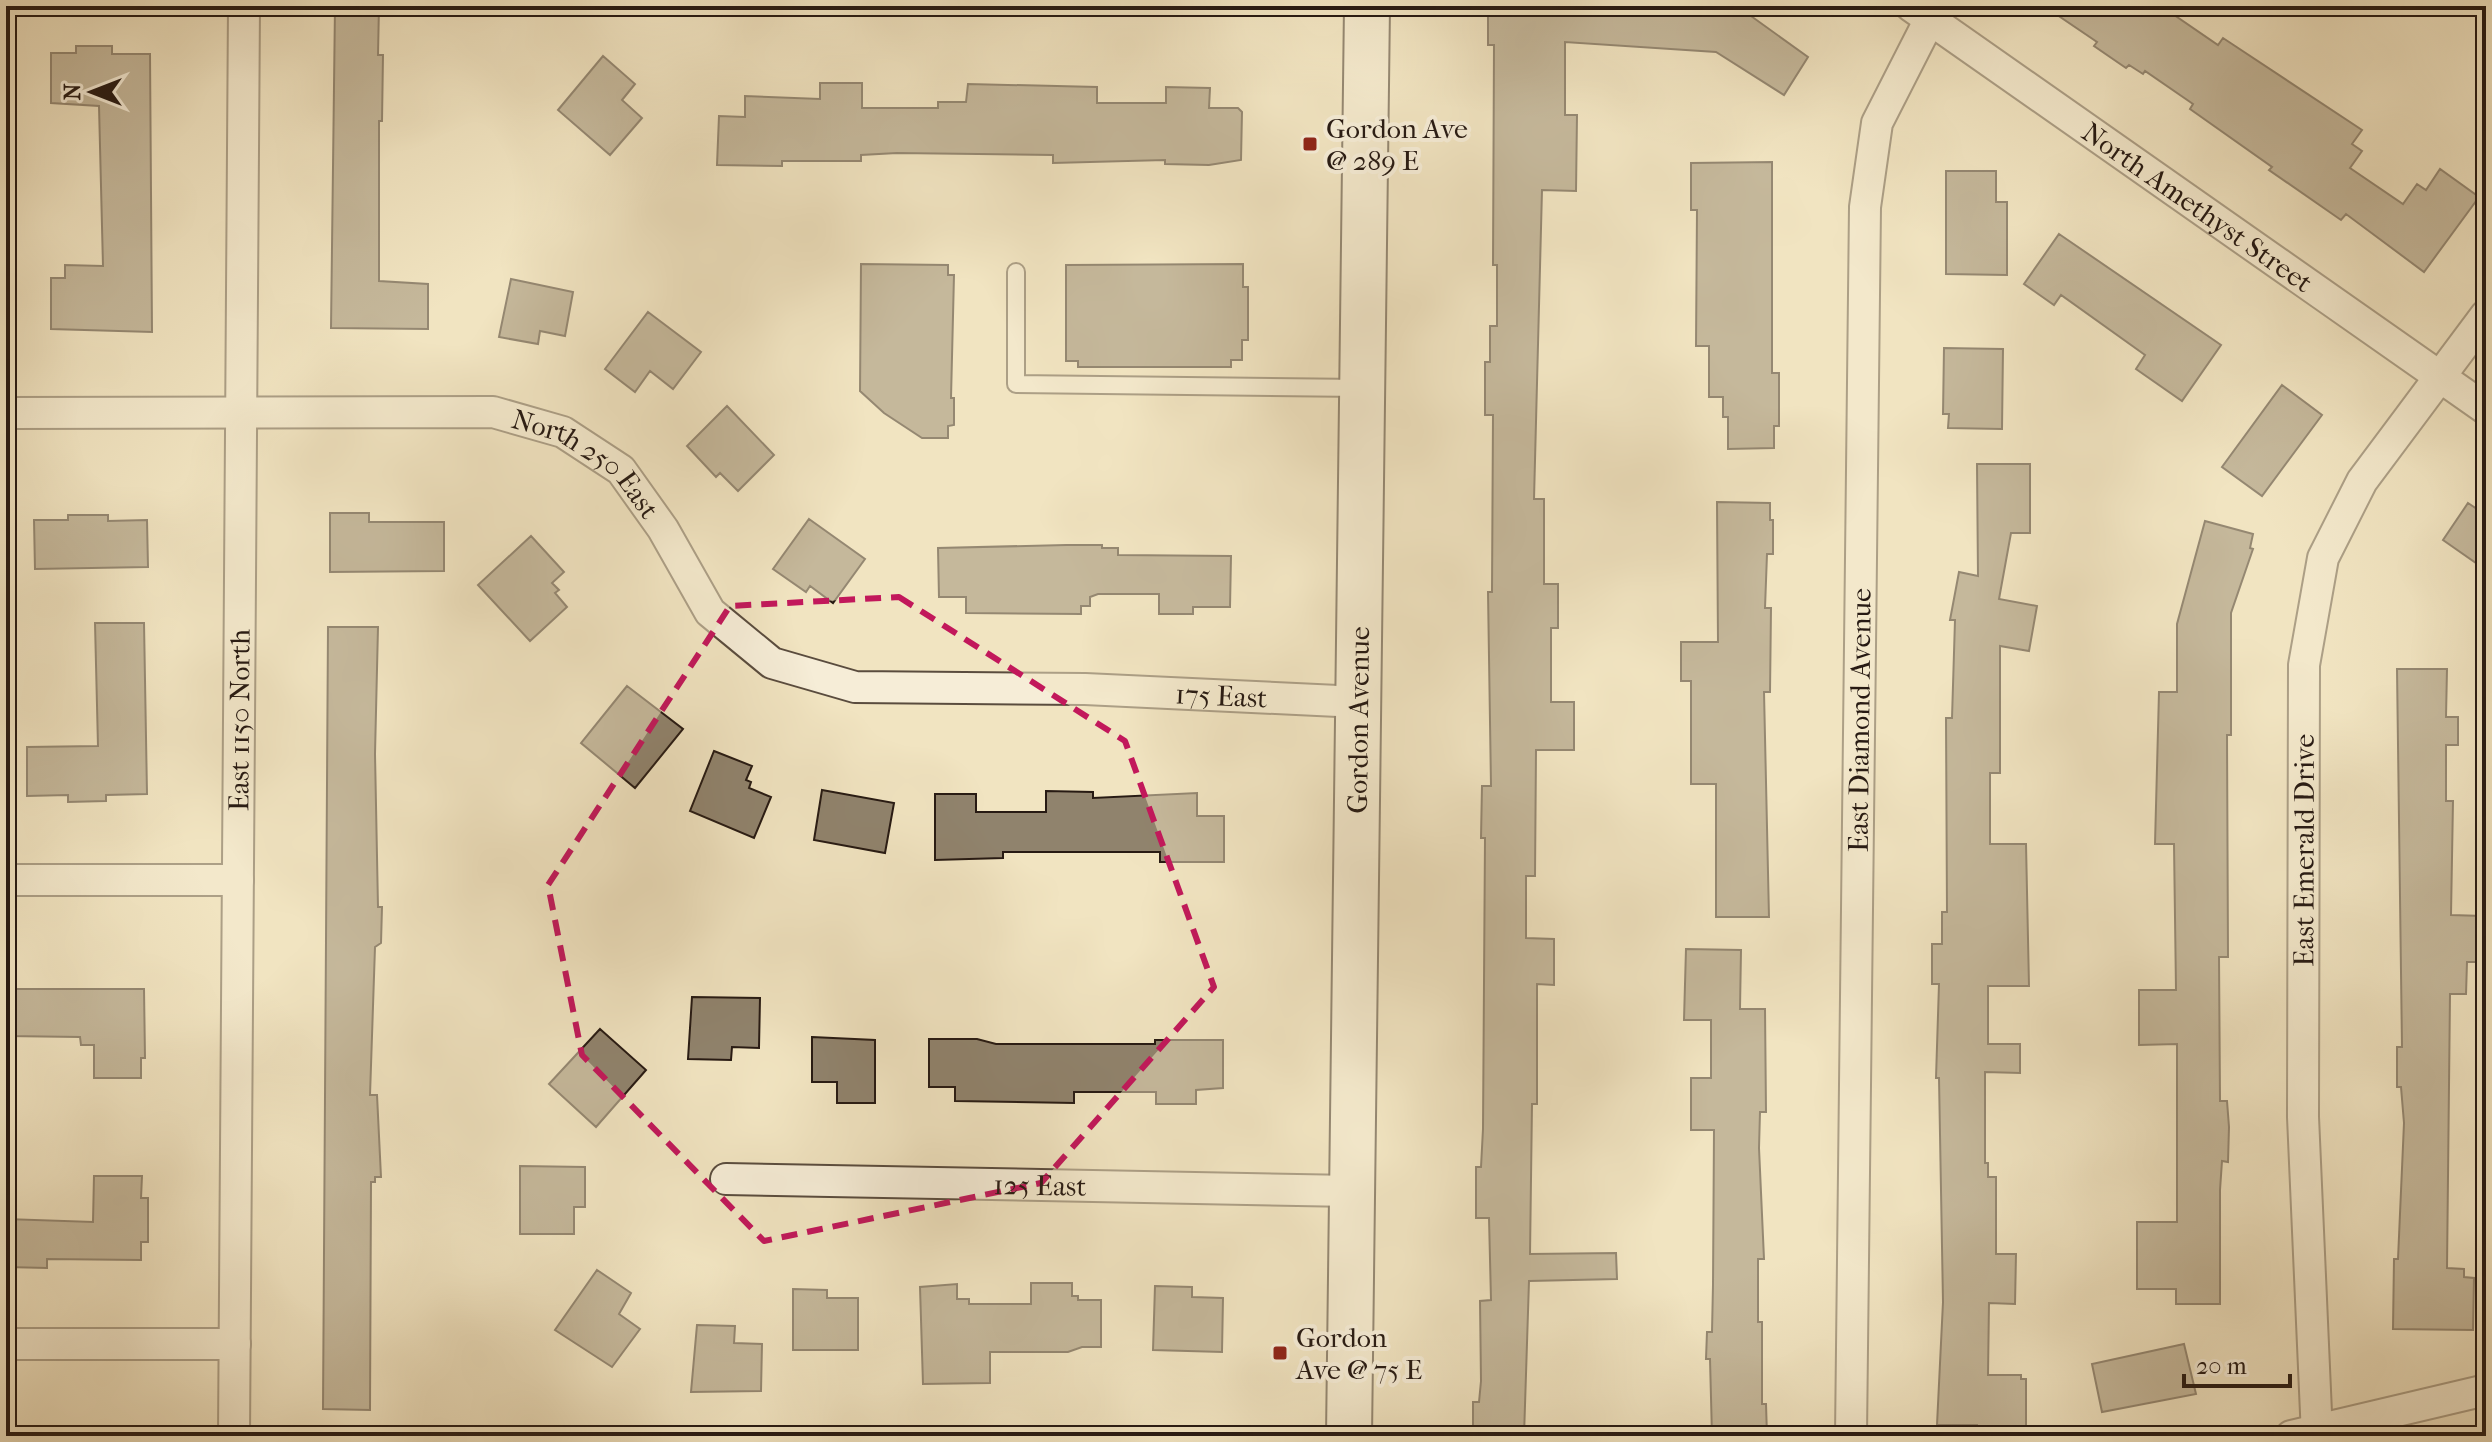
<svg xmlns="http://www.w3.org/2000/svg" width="2492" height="1442" font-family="'IM FELL French Canon',serif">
<rect width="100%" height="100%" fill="#f1e4c1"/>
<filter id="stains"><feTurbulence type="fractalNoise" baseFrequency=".0025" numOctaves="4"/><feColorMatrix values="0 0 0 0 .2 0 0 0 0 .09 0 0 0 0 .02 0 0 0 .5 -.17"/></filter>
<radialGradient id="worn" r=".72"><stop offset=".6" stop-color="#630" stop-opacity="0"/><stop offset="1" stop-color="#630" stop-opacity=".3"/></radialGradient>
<path fill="#90836d" stroke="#271a13" stroke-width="2" d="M 335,6 L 379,6 L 378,55 L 383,55 L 382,121 L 379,121 L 379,281 L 428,284 L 428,329 L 331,328 Z
M 1494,6 L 1737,6 L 1808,57 L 1784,95 L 1716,52 L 1565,42 L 1565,115 L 1577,115 L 1576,191 L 1542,190 L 1534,499 L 1544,499 L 1544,584 L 1558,584 L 1558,628 L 1551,628 L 1551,702 L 1574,702 L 1574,750 L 1536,750 L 1535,876 L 1526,876 L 1526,938 L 1554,939 L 1554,985 L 1537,984 L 1537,1104 L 1532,1104 L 1530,1254 L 1616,1253 L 1617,1279 L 1529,1281 L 1524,1436 L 1473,1436 L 1473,1402 L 1479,1402 L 1481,1381 L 1480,1301 L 1491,1300 L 1489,1218 L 1476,1218 L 1476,1167 L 1481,1167 L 1483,1129 L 1485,838 L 1481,838 L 1482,786 L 1491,786 L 1488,592 L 1492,592 L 1493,415 L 1485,415 L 1485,362 L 1490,362 L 1490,326 L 1497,326 L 1497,265 L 1493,265 L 1494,45 L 1488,45 L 1488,14 L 1494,14 Z
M 2044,6 L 2161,6 L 2218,45 L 2223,38 L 2362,130 L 2352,144 L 2362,151 L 2350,168 L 2403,204 L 2417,184 L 2426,190 L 2440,169 L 2479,197 L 2424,272 L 2346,214 L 2341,220 L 2269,170 L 2272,167 L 2190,109 L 2193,104 L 2145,71 L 2143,74 L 2129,65 L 2126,68 L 2094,46 L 2097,42 Z
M 76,46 L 112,46 L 112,54 L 150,54 L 152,332 L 51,329 L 51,278 L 65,278 L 65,265 L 103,266 L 99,106 L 51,103 L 51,53 L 76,53 Z
M 603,56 L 635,84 L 622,100 L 642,118 L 610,155 L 558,110 Z
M 820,83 L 862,83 L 862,108 L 938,108 L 938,102 L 966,102 L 968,84 L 1097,87 L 1097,103 L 1166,103 L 1166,87 L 1210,88 L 1209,108 L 1238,108 L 1242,112 L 1241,160 L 1209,165 L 1165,164 L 1165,160 L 1053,163 L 1053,155 L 897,153 L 861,155 L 861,161 L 782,161 L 782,166 L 717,165 L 719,116 L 745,117 L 745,96 L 820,99 Z
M 1772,162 L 1772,373 L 1779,373 L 1779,426 L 1774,426 L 1774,448 L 1728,449 L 1728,417 L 1723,417 L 1723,397 L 1709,397 L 1709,346 L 1696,346 L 1697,210 L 1691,210 L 1691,163 Z
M 1946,171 L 1996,171 L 1996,202 L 2007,202 L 2007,275 L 1946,274 Z
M 2059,234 L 2221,345 L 2182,401 L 2136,369 L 2145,355 L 2061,295 L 2054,305 L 2024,284 Z
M 861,264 L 948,265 L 948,275 L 954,275 L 951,398 L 954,398 L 954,425 L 948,426 L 948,438 L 922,438 L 884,413 L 860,391 Z
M 1243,264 L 1243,287 L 1248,287 L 1248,340 L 1242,340 L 1242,360 L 1231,360 L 1231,367 L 1078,367 L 1078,361 L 1066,361 L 1066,265 Z
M 511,279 L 573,292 L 565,336 L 540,331 L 538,344 L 499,337 Z
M 648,312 L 701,352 L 673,389 L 650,371 L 635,392 L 605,369 Z
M 1944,348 L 2003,349 L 2002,429 L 1948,428 L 1949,414 L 1943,414 Z
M 2282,385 L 2322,415 L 2262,496 L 2222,467 Z
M 727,406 L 774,455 L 738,491 L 720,473 L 716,477 L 687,446 Z
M 1977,464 L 2030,464 L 2030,533 L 2011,533 L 1999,599 L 2037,606 L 2029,651 L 2000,646 L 2000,773 L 1990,773 L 1990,844 L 2026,844 L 2029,986 L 1988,986 L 1988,1044 L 2020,1044 L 2020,1073 L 1985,1072 L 1985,1163 L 1988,1163 L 1988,1177 L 1996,1177 L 1996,1254 L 2016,1254 L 2015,1304 L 1989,1303 L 1988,1375 L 2021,1375 L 2021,1379 L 2026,1379 L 2026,1431 L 1977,1431 L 1977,1425 L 1937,1425 L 1943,1302 L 1939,1078 L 1936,1078 L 1939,984 L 1932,984 L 1932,944 L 1942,944 L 1942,912 L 1947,912 L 1946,718 L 1952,718 L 1955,620 L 1950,620 L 1959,572 L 1978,576 Z
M 1717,502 L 1770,503 L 1770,520 L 1773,520 L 1773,554 L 1767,554 L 1765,608 L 1771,608 L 1770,692 L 1764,692 L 1769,917 L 1716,917 L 1716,784 L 1691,784 L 1691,681 L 1681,681 L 1681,642 L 1718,642 Z
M 2468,503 L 2486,515 L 2486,570 L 2443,540 Z
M 330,513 L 369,513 L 369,522 L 444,522 L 444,571 L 330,572 Z
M 68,515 L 108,515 L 108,521 L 147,520 L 148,567 L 35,569 L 34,520 L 68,520 Z
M 809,519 L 865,559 L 833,603 L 810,586 L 806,592 L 773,569 Z
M 2205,521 L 2253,534 L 2250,548 L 2253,549 L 2231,613 L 2231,735 L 2227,735 L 2228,957 L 2219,957 L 2220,1101 L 2227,1101 L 2229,1127 L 2228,1162 L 2222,1161 L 2220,1190 L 2220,1304 L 2176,1304 L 2176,1289 L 2137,1289 L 2137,1222 L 2177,1222 L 2177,1044 L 2139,1045 L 2139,990 L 2176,990 L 2174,844 L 2155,844 L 2159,692 L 2177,692 L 2177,624 Z
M 531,536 L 564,572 L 552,583 L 559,590 L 555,593 L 567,607 L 530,641 L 478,585 Z
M 1066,545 L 1102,545 L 1102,548 L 1118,548 L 1118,555 L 1231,556 L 1230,607 L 1193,607 L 1193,614 L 1159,614 L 1159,594 L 1098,594 L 1090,597 L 1090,606 L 1081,606 L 1081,614 L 966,613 L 966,597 L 939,597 L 938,548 Z
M 95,623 L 144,623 L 147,794 L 106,795 L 106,801 L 68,802 L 68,795 L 27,796 L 27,747 L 98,746 Z
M 328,627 L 378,627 L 375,754 L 378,907 L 382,907 L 381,943 L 375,947 L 370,1095 L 377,1095 L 381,1177 L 375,1177 L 375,1182 L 371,1182 L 370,1410 L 323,1409 Z
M 2397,669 L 2447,669 L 2446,717 L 2458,717 L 2458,745 L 2446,745 L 2446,801 L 2453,801 L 2451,915 L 2483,916 L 2483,962 L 2467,962 L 2466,994 L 2450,994 L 2447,1268 L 2464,1269 L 2464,1277 L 2474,1278 L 2473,1330 L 2393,1329 L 2394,1259 L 2398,1259 L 2404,1123 L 2401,1087 L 2397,1087 L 2397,1047 L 2402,1047 Z
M 627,686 L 683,729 L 635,788 L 581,743 Z
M 714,751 L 752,766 L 746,780 L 751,782 L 749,788 L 771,797 L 754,838 L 690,811 Z
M 822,790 L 894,803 L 885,853 L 814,840 Z
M 1046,791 L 1093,792 L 1093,798 L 1197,793 L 1197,816 L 1224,816 L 1224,862 L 1160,862 L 1160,852 L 1003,852 L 1003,858 L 935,860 L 935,794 L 976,794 L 976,812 L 1046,812 Z
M 1686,949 L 1741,950 L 1740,1009 L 1765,1009 L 1766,1112 L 1760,1112 L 1759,1148 L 1764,1259 L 1758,1259 L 1758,1322 L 1762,1322 L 1762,1404 L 1766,1404 L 1767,1436 L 1712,1436 L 1710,1359 L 1706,1359 L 1707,1332 L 1712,1332 L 1713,1285 L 1714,1130 L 1691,1130 L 1691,1078 L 1711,1078 L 1711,1020 L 1684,1020 Z
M 6,989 L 144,989 L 145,1058 L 141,1058 L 141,1078 L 94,1078 L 94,1045 L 81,1045 L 80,1037 L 6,1036 Z
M 692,997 L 760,998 L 759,1048 L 732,1047 L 731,1060 L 688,1059 Z
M 600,1029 L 646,1070 L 596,1127 L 549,1084 Z
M 812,1037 L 875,1040 L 875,1103 L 837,1103 L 837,1082 L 812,1082 Z
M 929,1039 L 977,1039 L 996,1044 L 1155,1044 L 1155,1040 L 1223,1040 L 1223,1088 L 1196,1090 L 1196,1104 L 1156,1104 L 1156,1092 L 1074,1092 L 1074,1103 L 955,1101 L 955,1087 L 929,1087 Z
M 520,1166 L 585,1167 L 585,1207 L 574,1207 L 574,1234 L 520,1234 Z
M 94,1176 L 142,1176 L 141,1198 L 148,1198 L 148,1242 L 141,1242 L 141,1260 L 47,1259 L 47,1268 L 6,1267 L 6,1219 L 93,1222 Z
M 597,1270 L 631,1293 L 619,1314 L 640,1329 L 612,1367 L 555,1330 Z
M 1031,1283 L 1072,1283 L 1072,1296 L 1078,1296 L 1078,1300 L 1101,1300 L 1101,1347 L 1082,1347 L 1068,1352 L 990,1352 L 990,1383 L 923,1384 L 920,1287 L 957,1284 L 957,1299 L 969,1299 L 969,1304 L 1031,1304 Z
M 1155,1286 L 1192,1287 L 1192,1297 L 1223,1298 L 1222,1352 L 1153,1350 Z
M 793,1289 L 827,1290 L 827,1298 L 858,1298 L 858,1350 L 793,1350 Z
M 697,1325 L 735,1326 L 734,1343 L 762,1344 L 761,1391 L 691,1392 Z
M 2184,1344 L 2196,1394 L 2102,1412 L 2092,1364 Z"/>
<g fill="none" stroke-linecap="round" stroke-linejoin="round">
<defs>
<path id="lane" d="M 1016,272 L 1016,384 L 1362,388"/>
<g id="street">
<path id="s1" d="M 1911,6 L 2486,409"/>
<path id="s2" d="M 6,413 L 493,412 L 563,432 L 621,470 L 663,529 L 710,612 L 772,663 L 855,687 L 1085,689 L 1359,702"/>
<path d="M 6,880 L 238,880"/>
<path id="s3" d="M 726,1179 L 1352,1191"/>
<path d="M 6,1344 L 235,1344"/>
<path id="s4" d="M 234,1436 L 244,6"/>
<path id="s5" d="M 1851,1436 L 1865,207 L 1877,123 L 1930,19"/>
<path d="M 2291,1436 L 2486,1390"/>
<path id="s6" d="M 2317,1436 L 2303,1117 L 2304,665 L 2323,558 L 2362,481 L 2486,315"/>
</g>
<g id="secondary">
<path id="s7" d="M 1349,1436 L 1367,6"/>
</g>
</defs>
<use href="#lane" stroke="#5a4c3e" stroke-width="20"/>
<use href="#street" stroke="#5a4c3e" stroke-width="34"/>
<use href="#secondary" stroke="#271a13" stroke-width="48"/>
<use href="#lane" stroke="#f6edd7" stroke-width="16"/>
<use href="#street" stroke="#f6edd7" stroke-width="30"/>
<use href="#secondary" stroke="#f6edd7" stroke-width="44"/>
</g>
<path d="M0 0H2492V1442H0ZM 899,597 L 1125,741 L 1214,987 L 1041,1183 L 764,1241 L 582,1055 L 548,885 L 730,606 Z" fill="#f1e4c1" fill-opacity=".55" fill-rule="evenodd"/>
<path fill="none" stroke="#c2185b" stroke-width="6" stroke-dasharray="16 10" stroke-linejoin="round" d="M 899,597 L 1125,741 L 1214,987 L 1041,1183 L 764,1241 L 582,1055 L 548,885 L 730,606 Z"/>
<g fill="#8f2418" stroke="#f6edd7" stroke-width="3">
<rect x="1302" y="136" width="16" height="16" rx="4"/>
<rect x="1272" y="1345" width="16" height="16" rx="4"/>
</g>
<g text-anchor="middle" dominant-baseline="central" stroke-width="8" stroke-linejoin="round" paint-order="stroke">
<g font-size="28" fill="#271a13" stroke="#f6edd7" text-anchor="start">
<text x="1326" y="128">Gordon Ave<tspan x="1326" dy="32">@ 289 E</tspan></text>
<text x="1296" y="1337">Gordon<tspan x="1296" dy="32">Ave @ 75 E</tspan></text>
</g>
<g font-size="28" fill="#271a13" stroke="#f6edd7">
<text stroke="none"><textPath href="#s1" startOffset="350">North Amethyst Street</textPath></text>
<text stroke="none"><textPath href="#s2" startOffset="596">North 250 East</textPath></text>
<text stroke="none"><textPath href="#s2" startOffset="1330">175 East</textPath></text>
<text stroke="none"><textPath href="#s4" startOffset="716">East 1150 North</textPath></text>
<text stroke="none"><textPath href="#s7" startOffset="716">Gordon Avenue</textPath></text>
<text stroke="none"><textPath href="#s5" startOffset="716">East Diamond Avenue</textPath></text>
<text stroke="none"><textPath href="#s6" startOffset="586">East Emerald Drive</textPath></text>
<text stroke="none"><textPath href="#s3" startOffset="314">125 East</textPath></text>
</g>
</g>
<rect width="2492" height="1442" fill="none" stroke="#f1e4c1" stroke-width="32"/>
<rect x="8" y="8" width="2476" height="1426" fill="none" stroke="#271a13" stroke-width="4"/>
<rect x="16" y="16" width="2460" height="1410" fill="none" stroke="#271a13" stroke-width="2"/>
<g transform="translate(92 92) rotate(270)" stroke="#f6edd7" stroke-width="6" paint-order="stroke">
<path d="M0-6L14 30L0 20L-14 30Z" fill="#271a13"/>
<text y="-12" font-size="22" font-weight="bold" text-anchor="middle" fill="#271a13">N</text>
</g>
<path d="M2184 1374v12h106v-12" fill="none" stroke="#271a13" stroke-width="4"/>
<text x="2196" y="1374" font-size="24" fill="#271a13" stroke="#f6edd7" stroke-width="6" paint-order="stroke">20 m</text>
<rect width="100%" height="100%" filter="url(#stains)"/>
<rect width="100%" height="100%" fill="url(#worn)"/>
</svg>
